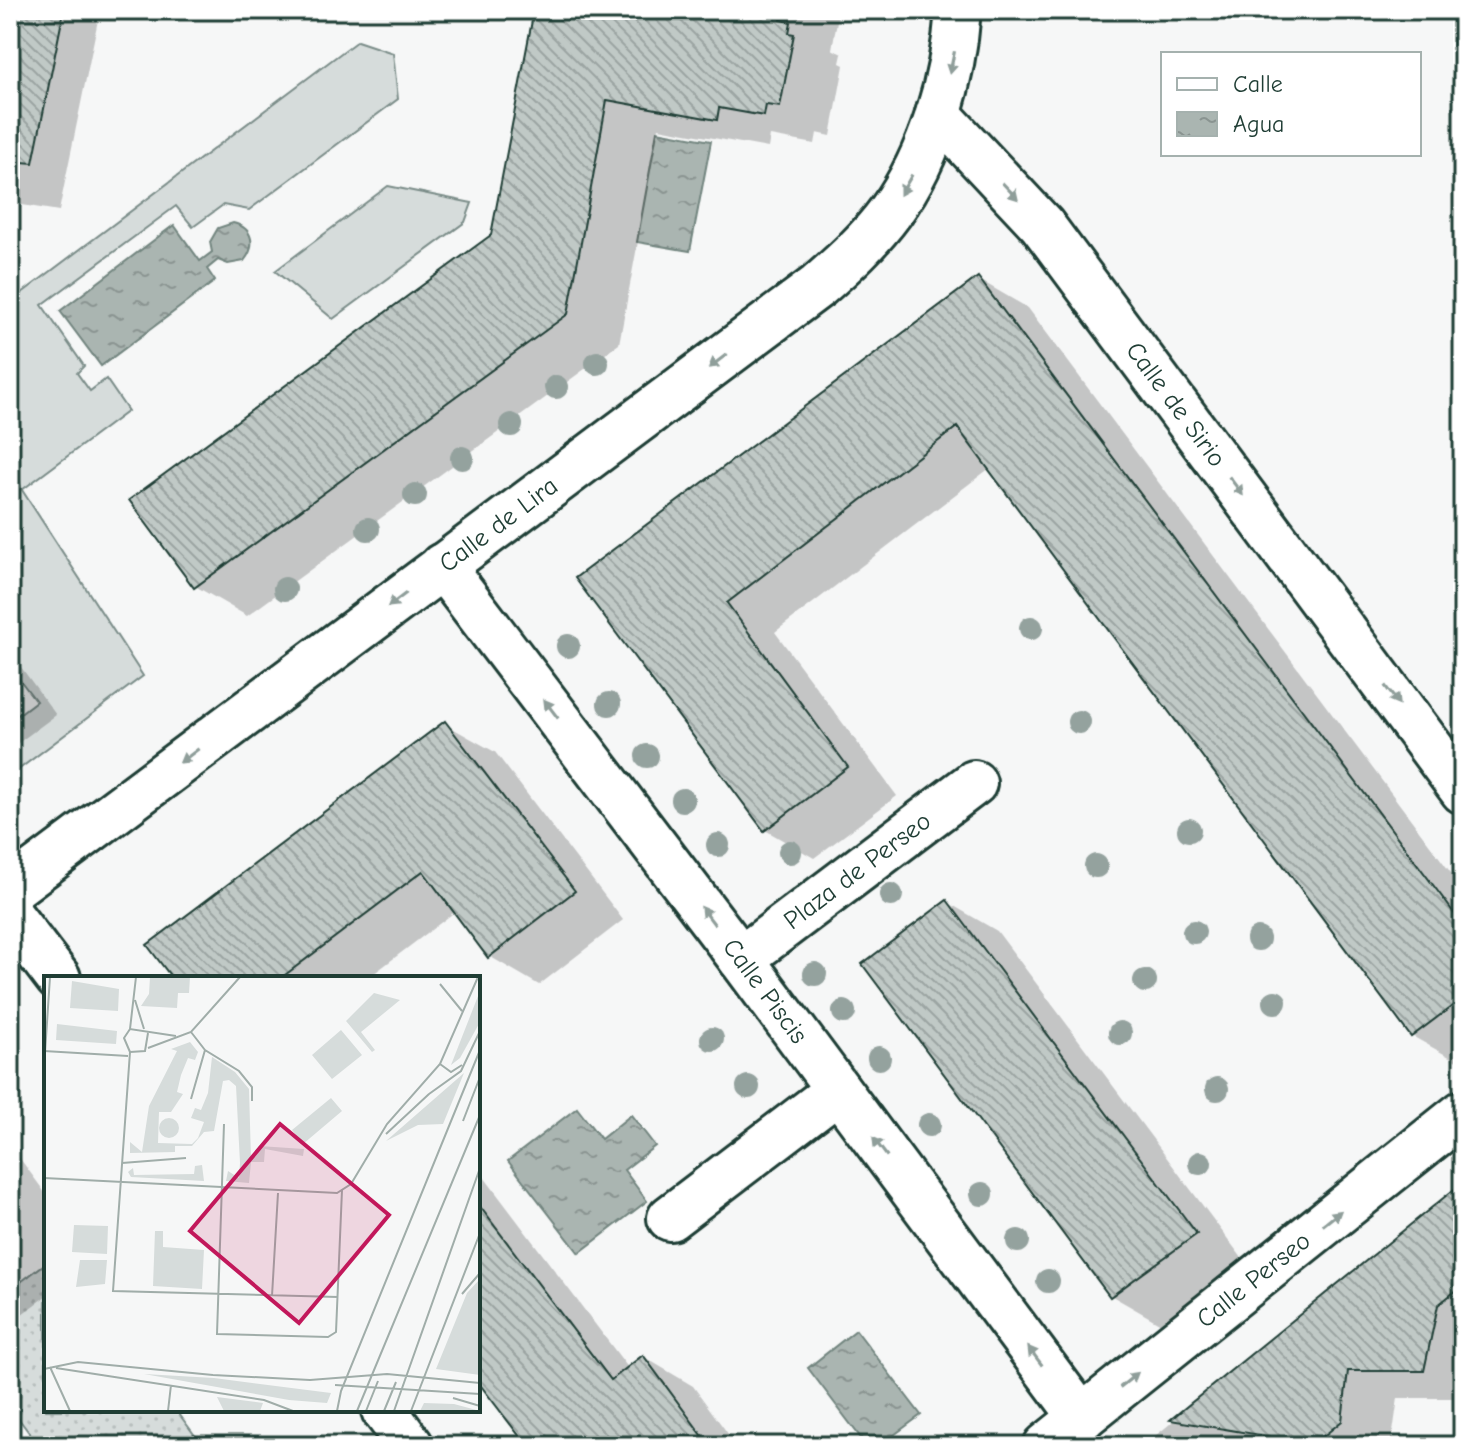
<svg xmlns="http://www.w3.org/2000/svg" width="1473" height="1456" font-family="'Comic Neue',sans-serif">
<defs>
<pattern id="grass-dots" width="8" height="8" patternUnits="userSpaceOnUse" patternTransform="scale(2)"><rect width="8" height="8" fill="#d6dcdb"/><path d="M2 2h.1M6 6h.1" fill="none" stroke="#b7bebd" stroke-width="1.8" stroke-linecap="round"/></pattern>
<pattern id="water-ripples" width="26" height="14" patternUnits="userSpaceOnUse" patternTransform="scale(2)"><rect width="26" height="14" fill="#aab5b1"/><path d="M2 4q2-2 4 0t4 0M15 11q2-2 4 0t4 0" fill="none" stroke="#8a9491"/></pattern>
<pattern id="building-back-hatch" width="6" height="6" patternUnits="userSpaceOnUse" patternTransform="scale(2)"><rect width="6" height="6" fill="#c0c9c6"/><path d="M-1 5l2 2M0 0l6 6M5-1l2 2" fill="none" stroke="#9ba4a2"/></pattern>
</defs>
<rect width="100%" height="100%" fill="#f6f7f7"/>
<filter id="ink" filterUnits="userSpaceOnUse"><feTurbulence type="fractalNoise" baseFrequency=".0125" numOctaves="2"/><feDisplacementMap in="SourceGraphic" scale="16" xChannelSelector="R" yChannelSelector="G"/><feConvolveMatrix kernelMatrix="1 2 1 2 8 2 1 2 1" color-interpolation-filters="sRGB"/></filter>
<g filter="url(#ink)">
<path fill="url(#grass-dots)" stroke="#7a8c88" stroke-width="2" d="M 46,1263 L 46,1410 L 176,1410 L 202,1445 L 39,1446 L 10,1407 L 10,1290 Z"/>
<path fill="#d6dcdb" stroke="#7a8c88" stroke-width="2" d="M 357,41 L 393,53 L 398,99 L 249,210 L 223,205 L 193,227 L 176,206 L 42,305 L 84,366 L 77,373 L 90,391 L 106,379 L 128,411 L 22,490 L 143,676 L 10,776 L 10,721 L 36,701 L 10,667 L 10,478 L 21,488 L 10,441 L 10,302 Z
M 388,186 L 472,203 L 465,222 L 333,319 L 275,271 Z"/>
<path fill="url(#water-ripples)" stroke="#72857f" stroke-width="2" d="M 657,131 L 711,141 L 690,251 L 637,242 Z
M 233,223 C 254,228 256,246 244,261 L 228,264 L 218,260 L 207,269 L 215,281 L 101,366 L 60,311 L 174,225 L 200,261 L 212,252 L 210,242 L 218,228 Z
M 577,1108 L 601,1139 L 631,1115 L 655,1146 L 624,1170 L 647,1201 L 579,1253 L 508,1161 Z
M 856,1330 L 921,1415 L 879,1446 L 867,1446 L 808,1368 Z"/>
<path fill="#0003" d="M 10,10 L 100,10 L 59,211 L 10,203 Z
M 535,10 L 839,10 L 832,49 L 842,54 L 840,63 L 844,65 L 831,136 L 817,133 L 815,144 L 770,136 L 768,148 L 659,128 L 619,344 L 247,616 L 195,586 L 493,236 Z
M 978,279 L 1028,308 L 1463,889 L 1462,1064 L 1412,1036 L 990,468 L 775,632 L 897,796 L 814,858 L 765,830 L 578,578 Z
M 10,652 L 56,715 L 10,749 Z
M 445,724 L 495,752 L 623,920 L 539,985 L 489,956 L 456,911 L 368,978 L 175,978 Z
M 947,902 L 997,931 L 1245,1262 L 1161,1324 L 1112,1296 Z
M 10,1145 L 46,1194 L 46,1296 L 10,1323 Z
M 478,1169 L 629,1369 L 644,1357 L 693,1386 L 737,1446 L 530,1446 L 478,1378 Z
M 1463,1184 L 1463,1398 L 1398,1398 L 1391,1446 L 1143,1446 Z
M 1456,1412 L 1463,1412 L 1463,1446 L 1452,1446 Z"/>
<path fill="url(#building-back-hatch)" stroke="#1f3d34" stroke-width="2" d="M 10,10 L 64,10 L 33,163 L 10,161 Z
M 534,10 L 783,10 L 781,20 L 791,22 L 789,33 L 794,34 L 780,107 L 766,105 L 764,116 L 719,108 L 717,120 L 607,100 L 568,314 L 194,588 L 129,500 L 491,235 Z
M 978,277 L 1463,925 L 1463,998 L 1411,1037 L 957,427 L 727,603 L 848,767 L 764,831 L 575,578 Z
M 445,721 L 575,891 L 488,958 L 423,871 L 281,978 L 172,978 L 147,945 Z
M 947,900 L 1197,1234 L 1110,1297 L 862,964 Z
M 1463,1182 L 1463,1285 L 1438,1305 L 1424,1371 L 1348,1371 L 1342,1421 L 1314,1444 L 1170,1420 Z
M 478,1204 L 611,1380 L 643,1355 L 710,1446 L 527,1446 L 478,1382 Z"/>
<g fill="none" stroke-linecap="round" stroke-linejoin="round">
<defs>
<g id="minor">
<path id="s1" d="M 938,114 L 1042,225 L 1463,791"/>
<path id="s2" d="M 442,566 L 741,959 L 1082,1418"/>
<path id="s3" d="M 10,890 L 818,286 C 844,263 870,240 891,211 C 932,154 953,79 958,10"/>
<path d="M 10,915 L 58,978"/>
<path id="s4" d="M 741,959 L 974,783"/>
<path d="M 670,1218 L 838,1090"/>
<path d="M 384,1410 L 411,1446"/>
<path id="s5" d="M 1046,1446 L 1463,1113"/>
</g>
</defs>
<use href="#minor" stroke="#1f3d34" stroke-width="50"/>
<use href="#minor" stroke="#fff" stroke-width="44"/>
</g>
<g fill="#94a29e">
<circle cx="597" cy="363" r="12"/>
<circle cx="556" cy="387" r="12"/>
<circle cx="511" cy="425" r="12"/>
<circle cx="462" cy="458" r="12"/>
<circle cx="415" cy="495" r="12"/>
<circle cx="368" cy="529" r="12"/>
<circle cx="285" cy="589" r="12"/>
<circle cx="1031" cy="628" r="12"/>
<circle cx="568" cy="646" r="12"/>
<circle cx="609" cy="704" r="12"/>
<circle cx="1079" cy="722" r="12"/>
<circle cx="647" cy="756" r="12"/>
<circle cx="683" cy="800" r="12"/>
<circle cx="1189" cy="830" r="12"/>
<circle cx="718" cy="845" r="12"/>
<circle cx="790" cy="852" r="12"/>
<circle cx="1096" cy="866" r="12"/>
<circle cx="891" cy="895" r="12"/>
<circle cx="1194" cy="932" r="12"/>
<circle cx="1258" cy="939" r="12"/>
<circle cx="815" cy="974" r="12"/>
<circle cx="1145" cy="981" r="12"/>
<circle cx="1275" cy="1002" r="12"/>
<circle cx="844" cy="1012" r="12"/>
<circle cx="1120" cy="1033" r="12"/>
<circle cx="712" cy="1039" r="12"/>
<circle cx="879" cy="1058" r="12"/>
<circle cx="748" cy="1087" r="12"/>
<circle cx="1217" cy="1089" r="12"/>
<circle cx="929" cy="1125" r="12"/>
<circle cx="1200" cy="1163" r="12"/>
<circle cx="982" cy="1194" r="12"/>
<circle cx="1018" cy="1241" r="12"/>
<circle cx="1048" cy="1281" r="12"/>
</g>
<defs><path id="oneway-solid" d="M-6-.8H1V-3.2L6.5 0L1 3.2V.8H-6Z" transform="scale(2)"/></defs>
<g fill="#8f9e9a">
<use href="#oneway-solid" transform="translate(952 63) rotate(102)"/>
<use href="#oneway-solid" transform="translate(906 185) rotate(120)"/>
<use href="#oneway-solid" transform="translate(1010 191) rotate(47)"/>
<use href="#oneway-solid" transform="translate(718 361) rotate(143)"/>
<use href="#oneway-solid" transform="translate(1236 486) rotate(53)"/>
<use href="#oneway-solid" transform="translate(397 600) rotate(143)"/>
<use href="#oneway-solid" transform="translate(1392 695) rotate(53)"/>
<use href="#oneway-solid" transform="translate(551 709) rotate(-127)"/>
<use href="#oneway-solid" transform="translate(189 756) rotate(143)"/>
<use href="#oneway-solid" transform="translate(708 916) rotate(-127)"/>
<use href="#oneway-solid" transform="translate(880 1147) rotate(-127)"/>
<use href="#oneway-solid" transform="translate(1332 1218) rotate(-39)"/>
<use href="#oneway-solid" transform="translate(1035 1356) rotate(-127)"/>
<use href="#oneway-solid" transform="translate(1129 1380) rotate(-39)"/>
</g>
</g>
<g text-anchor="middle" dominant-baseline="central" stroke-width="8" stroke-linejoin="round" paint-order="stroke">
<g font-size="26" fill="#1f3d34" stroke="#fff">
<text stroke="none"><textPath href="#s1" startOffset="376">Calle de Sirio</textPath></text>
<text stroke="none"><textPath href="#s3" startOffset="610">Calle de Lira</textPath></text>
<text stroke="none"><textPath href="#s4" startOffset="146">Plaza de Perseo</textPath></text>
<text stroke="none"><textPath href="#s2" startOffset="534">Calle Piscis</textPath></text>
<text stroke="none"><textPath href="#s5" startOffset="266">Calle Perseo</textPath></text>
</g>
</g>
<g transform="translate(44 976)">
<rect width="436" height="436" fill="#f6f7f7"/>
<path d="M 436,303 L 436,399 L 392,393 L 423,317 ZM 100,398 L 170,402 L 287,417 L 283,427 L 245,424 ZM 173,421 L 219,427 L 216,435 L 180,435 ZM 380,427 L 410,428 L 436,435 L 376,435 Z" fill="#d6dcdb"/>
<path d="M 106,1 L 146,1 L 145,17 L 134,17 L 133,32 L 97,30 L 105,18 ZM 28,5 L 75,13 L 74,35 L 26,32 ZM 436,15 L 436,46 L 416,82 L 407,89 ZM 330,17 L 356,24 L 317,56 L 331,74 L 328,76 L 302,45 ZM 13,48 L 73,55 L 72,68 L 12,64 ZM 297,54 L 318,79 L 288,103 L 268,79 ZM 146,66 L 154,76 L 151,84 L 144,82 L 137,99 L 133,116 L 139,118 L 127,136 L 115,136 L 114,167 L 148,168 L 154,162 L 160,146 L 147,142 L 151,132 L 157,134 L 164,117 L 168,81 L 191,96 L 205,113 L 207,183 L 215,170 L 260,173 L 259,180 L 221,173 L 220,186 L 207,186 L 205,207 L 182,205 L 184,195 L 195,202 L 196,187 L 192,110 L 185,104 L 179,105 L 170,155 L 160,156 L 148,170 L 131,170 L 131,176 L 86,177 L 86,166 L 98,176 L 105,130 L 133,75 L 127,73 ZM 420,97 L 399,148 L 374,149 L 342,165 ZM 287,122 L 298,135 L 259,168 L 248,154 ZM115 152a10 10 0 1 1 20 0a10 10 0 1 1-20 0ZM 158,189 L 160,205 L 87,201 L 84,196 L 89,192 L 90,199 L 150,198 L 151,190 ZM 30,249 L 64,250 L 63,278 L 28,276 ZM 111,255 L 119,255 L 119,271 L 160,274 L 158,313 L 109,310 ZM 36,284 L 63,284 L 61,308 L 32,311 Z" fill="#d6dcdb"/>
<path fill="none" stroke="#a0ada9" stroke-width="2" d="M 396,8 L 418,35M 91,24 L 100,53M 86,53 L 92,1M 147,56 L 161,74 L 195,95 L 208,111 L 208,125M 104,72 L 147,56 L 196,1M 0,75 L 84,80M 86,76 L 69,315 L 294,321M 86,76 L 80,62 L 86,53 L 132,60M 86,76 L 101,75 L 104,57M 396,88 L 407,96 L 418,89M 0,92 L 6,1M 385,118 L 417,95 L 436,55M 147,123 L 161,74M 419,145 L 436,101M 180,148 L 173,358 L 284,361 L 292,356 L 298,214M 342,158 L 385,118M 78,187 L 142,182M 0,202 L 293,217 L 307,208 L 343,148 L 396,88 L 434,1M 418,318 L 436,297M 228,320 L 234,217M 6,391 L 26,435M 12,392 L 220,424 L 249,435M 0,393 L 34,386 L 169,399M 169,399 L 266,404 L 343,398 L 436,407M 291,409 L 436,418M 409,422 L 436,430M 124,435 L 127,409M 293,435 L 297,415 L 436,74M 313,435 L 436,139M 322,435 L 334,405M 340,435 L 352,406M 350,435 L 436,192M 367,435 L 436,257"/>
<path fill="#c2185b" fill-opacity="0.15" stroke="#c2185b" stroke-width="4" d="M 236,148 L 345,239 L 255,347 L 146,255 Z"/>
<rect width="436" height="436" fill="none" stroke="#1f3d34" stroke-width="4"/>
</g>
<rect width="1473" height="1456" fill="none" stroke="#fff" stroke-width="40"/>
<rect x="20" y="20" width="1433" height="1416" fill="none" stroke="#1f3d34" stroke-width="3" filter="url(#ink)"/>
<rect x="1161" y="52" width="260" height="104" fill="#ffffff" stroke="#a5b1ae" stroke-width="2"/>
<rect x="1177" y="78" width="40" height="12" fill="#ffffff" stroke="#a5b1ae" stroke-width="2"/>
<text x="1233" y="92" font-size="24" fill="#1f3d34">Calle</text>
<rect x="1177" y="112" width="40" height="24" fill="url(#water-ripples)" stroke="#a5b1ae" stroke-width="2"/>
<text x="1233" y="132" font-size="24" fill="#1f3d34">Agua</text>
</svg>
